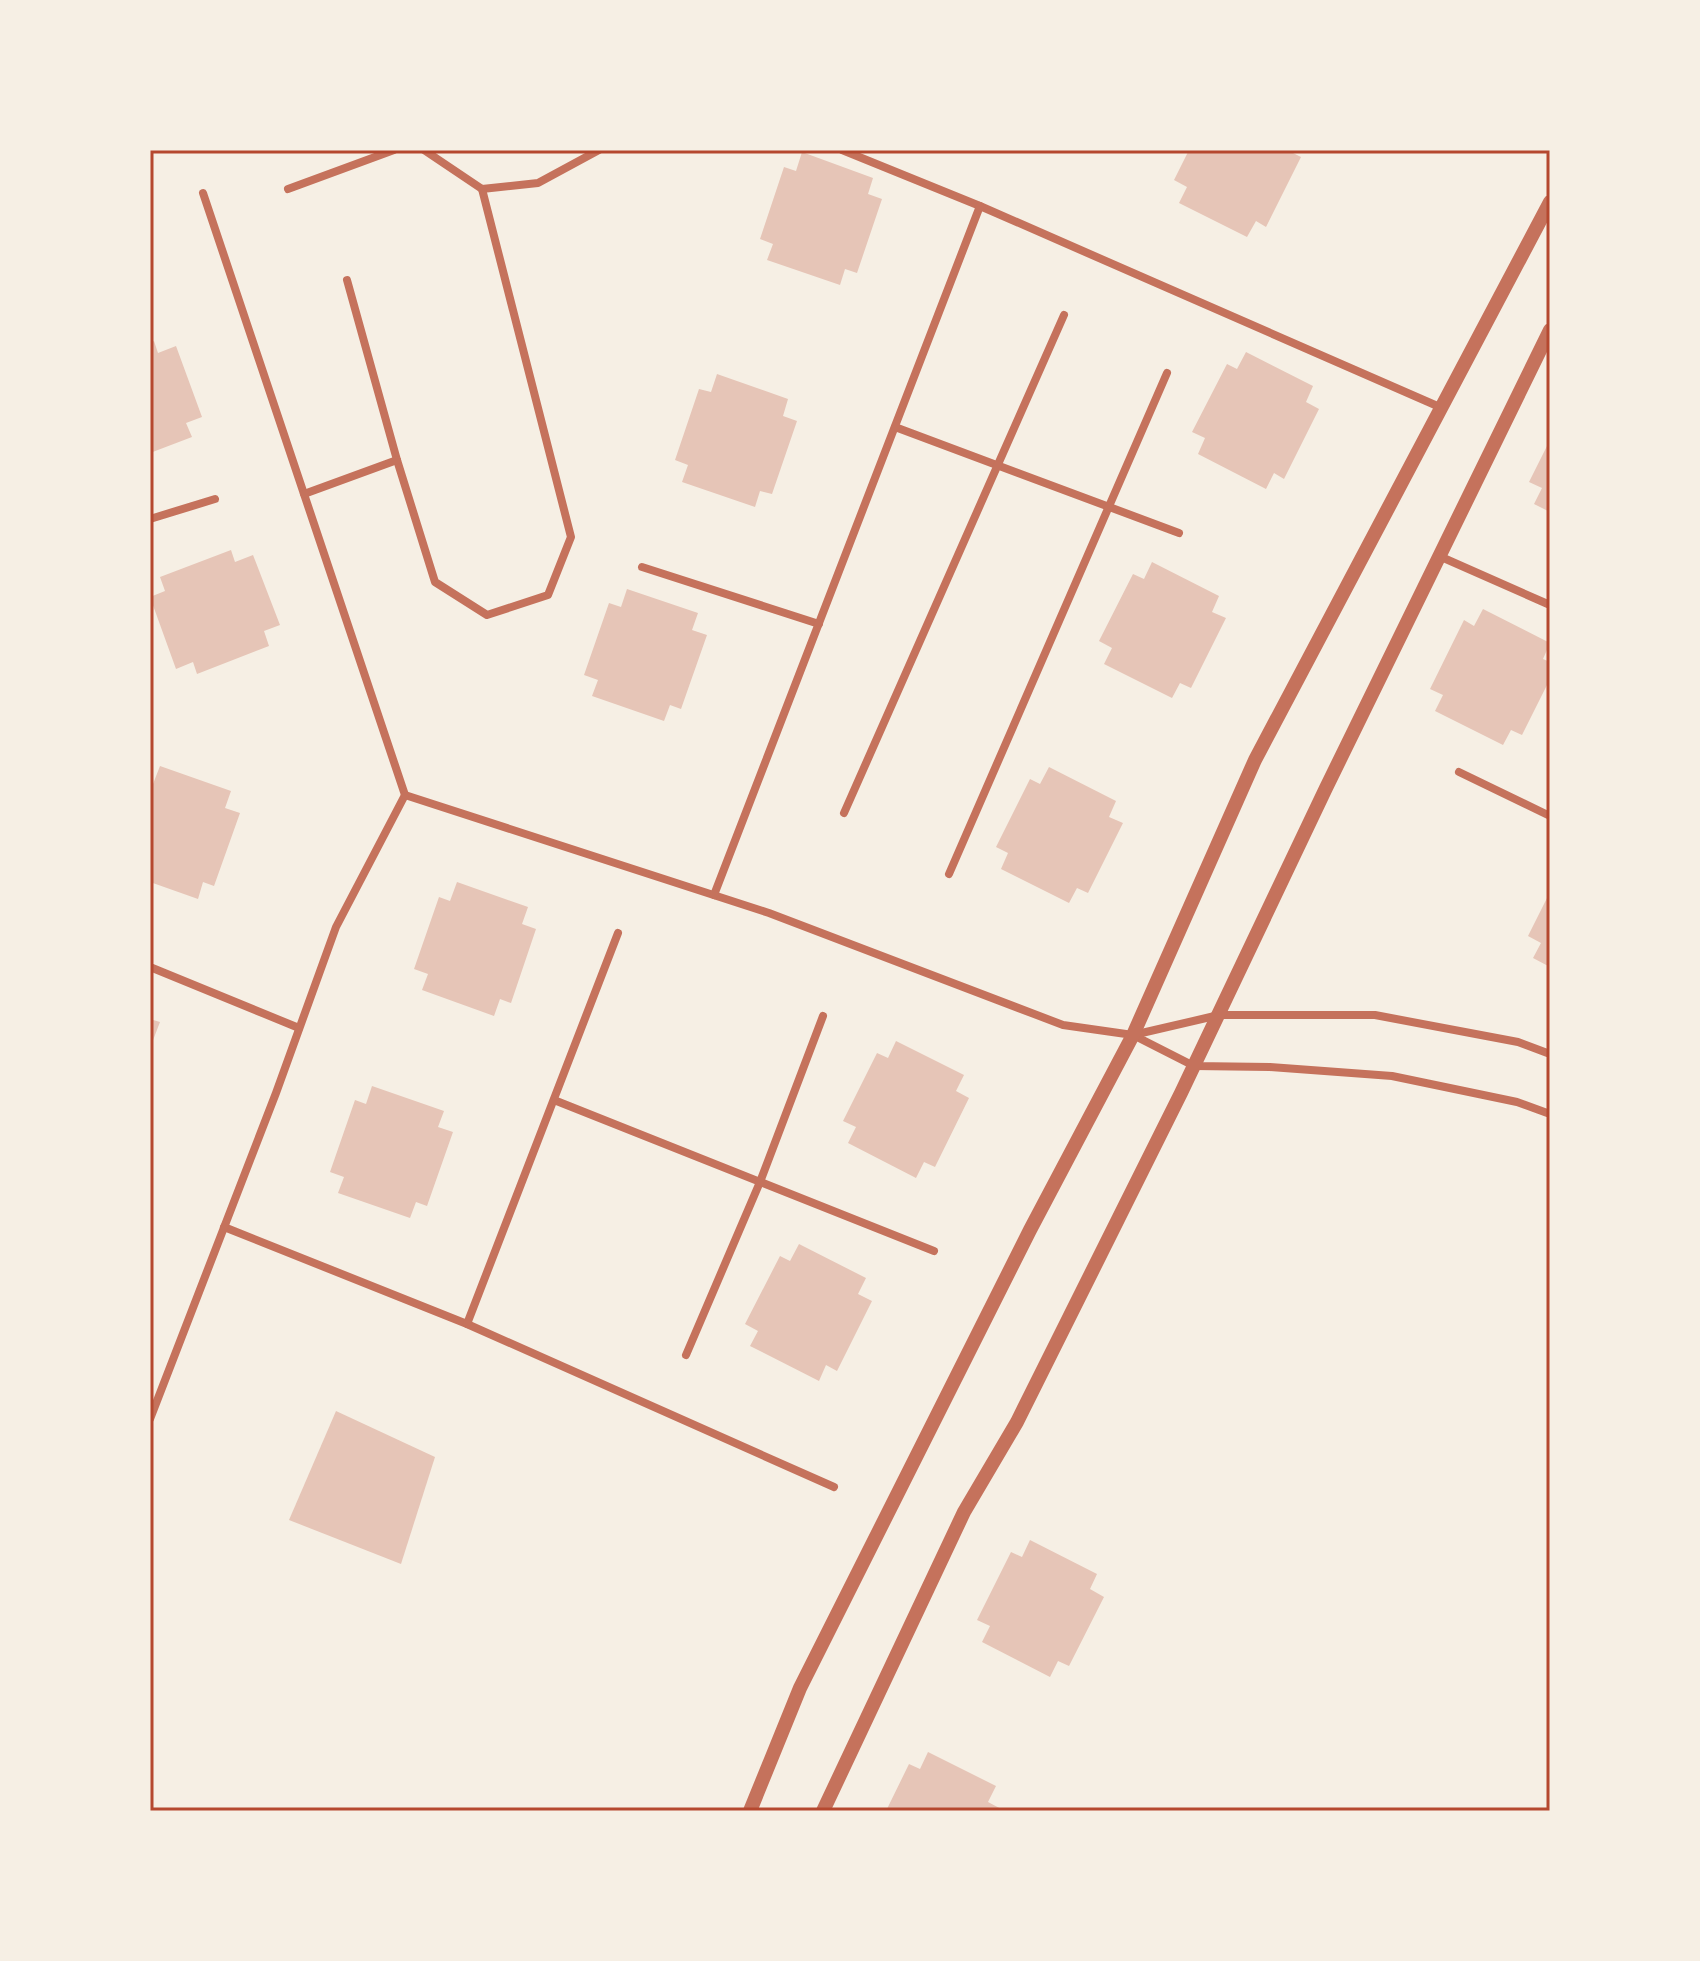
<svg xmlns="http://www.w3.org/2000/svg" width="1700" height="1961" viewBox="0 0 1700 1961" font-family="'IBM Plex Sans',sans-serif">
<rect width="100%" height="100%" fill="#f6efe4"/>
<g fill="#e6c5b7">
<polygon points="1189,150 1287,150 1301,157 1266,227 1256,221 1247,237 1179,203 1187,187 1174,180"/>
<polygon points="802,152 873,178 868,194 882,199 857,273 845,269 840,285 767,260 773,244 760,239 784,167 796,171"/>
<polygon points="154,341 158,353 176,346 202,417 186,423 192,437 150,453 150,343"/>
<polygon points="1246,352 1313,386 1306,402 1319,409 1284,479 1274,473 1266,489 1198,454 1205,438 1192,432 1227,364 1237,369"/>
<polygon points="717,374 788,399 783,416 797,421 772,494 760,491 755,507 682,482 688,465 675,460 699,389 711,392"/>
<polygon points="1550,440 1550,512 1534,504 1542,488 1529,482"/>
<polygon points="231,550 235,562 253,555 280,625 264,631 269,646 197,674 193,662 176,669 150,597 165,591 160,577"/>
<polygon points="1152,562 1219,596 1212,612 1226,618 1191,688 1180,683 1172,698 1104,664 1112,648 1099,641 1133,574 1144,579"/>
<polygon points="627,589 698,613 692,630 707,635 681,709 670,705 664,721 592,696 598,680 584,675 609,603 621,607"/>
<polygon points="1483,609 1550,643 1543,659 1550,662 1550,679 1522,735 1511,730 1503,745 1435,711 1443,695 1430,689 1464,620 1474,626"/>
<polygon points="160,766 231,791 225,808 240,813 214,886 203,882 198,899 150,882 150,783 153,784"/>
<polygon points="1049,767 1116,801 1109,817 1123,823 1088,893 1077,888 1069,903 1001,869 1008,853 996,847 1030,779 1040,784"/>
<polygon points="457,882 528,907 522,924 536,929 511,1003 500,999 494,1016 422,990 428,974 414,969 439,897 450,901"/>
<polygon points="1550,892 1550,967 1533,958 1541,943 1528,936"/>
<polygon points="150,1019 160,1022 150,1048"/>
<polygon points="896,1041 964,1075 956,1091 969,1098 935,1167 924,1162 916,1178 848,1143 856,1127 843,1121 877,1053 888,1058"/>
<polygon points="372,1086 444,1111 438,1127 453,1132 427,1206 416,1202 410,1218 338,1193 344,1177 330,1172 355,1100 366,1104"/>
<polygon points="799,1244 866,1278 858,1294 872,1301 837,1371 826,1365 819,1381 750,1346 758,1331 745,1324 780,1256 790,1261"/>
<polygon points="336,1411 435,1457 401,1564 289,1520"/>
<polygon points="1030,1540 1097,1574 1090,1589 1104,1597 1069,1666 1058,1661 1050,1677 982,1642 990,1626 977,1620 1011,1552 1022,1557"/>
<polygon points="928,1752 996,1786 988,1802 1005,1811 886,1811 909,1764 920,1769"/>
</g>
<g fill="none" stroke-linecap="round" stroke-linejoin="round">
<g stroke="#c5725c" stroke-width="8">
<polyline points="424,150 482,189 538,183 599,150"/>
<polyline points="842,150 980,206 1442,408"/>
<polyline points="288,189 394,150"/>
<polyline points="203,193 405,795"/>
<polyline points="347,280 397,460 435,582 487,615 548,595 571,537 482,189"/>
<polyline points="895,427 1179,533"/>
<polyline points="304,494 397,460"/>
<polyline points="150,519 215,499"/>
<polyline points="1439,556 1550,605"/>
<polyline points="642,567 819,624"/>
<polyline points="1459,772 1550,816"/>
<polyline points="405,795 769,913 1063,1025 1133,1035"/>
<polyline points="844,813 1064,315"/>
<polyline points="949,874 1167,373"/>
<polyline points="714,895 980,206"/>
<polyline points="150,967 299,1028"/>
<polyline points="1550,1054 1518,1042 1375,1015 1219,1015 1133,1035 1194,1066 1270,1067 1392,1076 1517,1102 1550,1114"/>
<polyline points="554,1100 934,1251"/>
<polyline points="224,1227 467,1324 834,1487"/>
<polyline points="467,1324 618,933"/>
<polyline points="686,1355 760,1182 823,1016"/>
<polyline points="150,1419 276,1093 336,927 405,795"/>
</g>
<g stroke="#c5725c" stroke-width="14">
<polyline points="750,1811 800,1688 1030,1230 1133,1035 1255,760 1550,202"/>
<polyline points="823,1811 964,1512 1017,1422 1181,1093 1326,788 1550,330"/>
</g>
</g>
<rect width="1700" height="1961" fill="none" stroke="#f6efe4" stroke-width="304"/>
<rect x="152" y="152" width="1396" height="1657" fill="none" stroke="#b5482f" stroke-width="3"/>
</svg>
